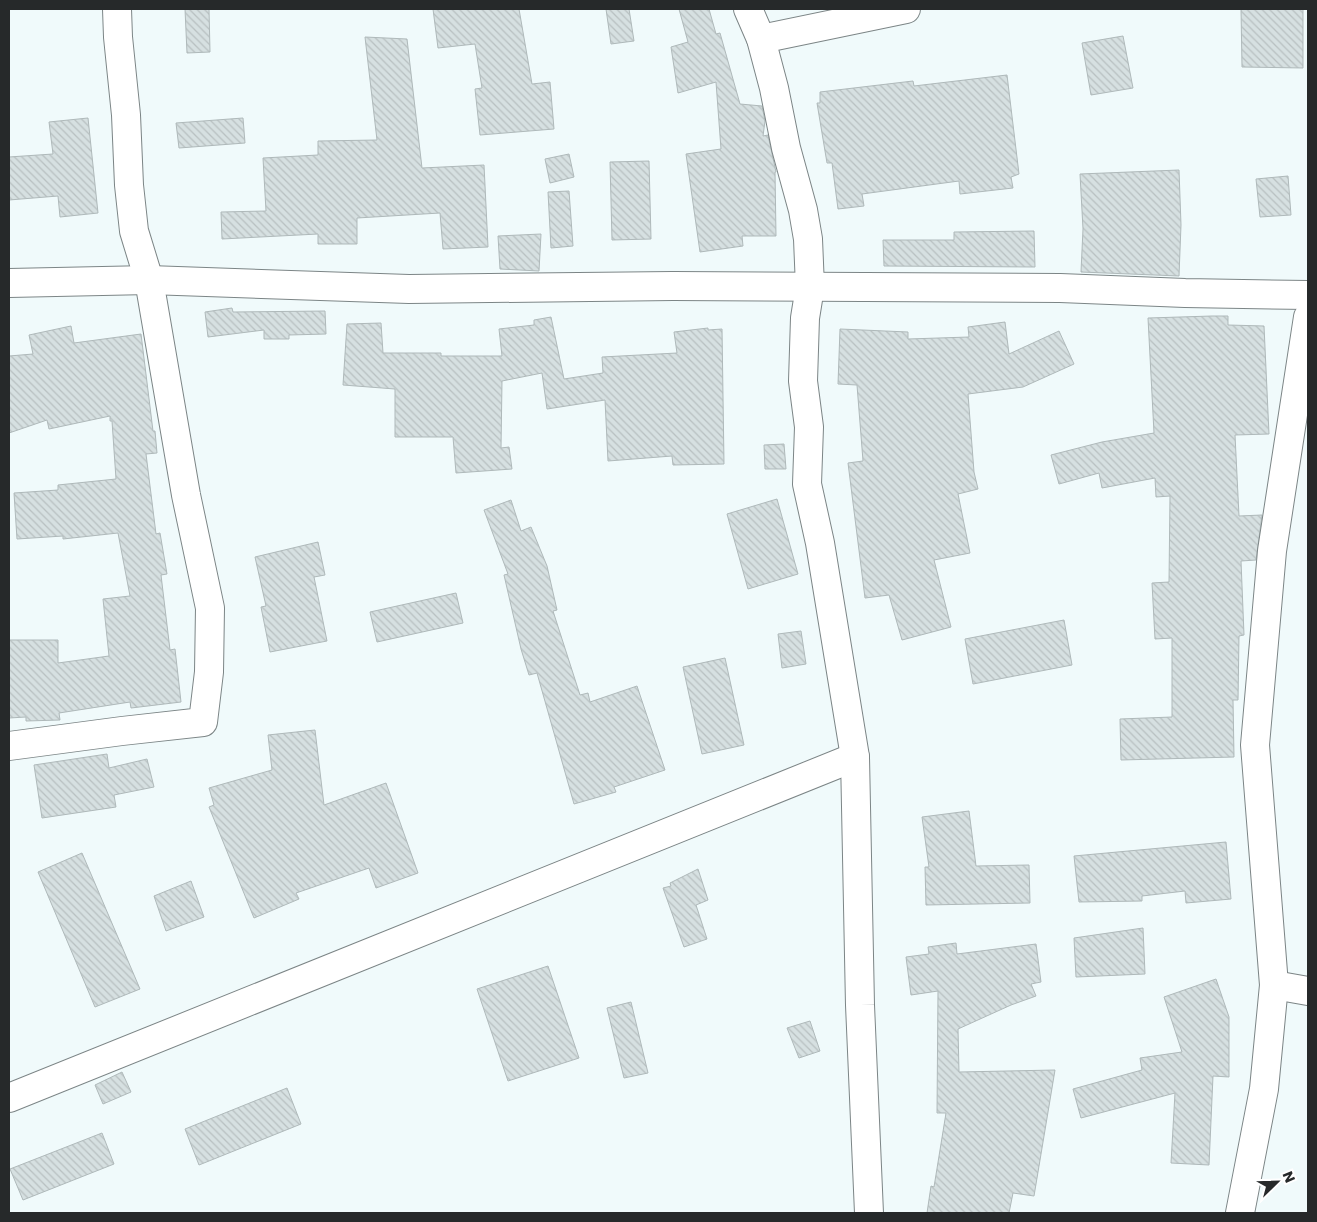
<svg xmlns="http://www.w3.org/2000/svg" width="1317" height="1222" viewBox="0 0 1317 1222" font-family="Poppins,sans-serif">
<defs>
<pattern id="building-back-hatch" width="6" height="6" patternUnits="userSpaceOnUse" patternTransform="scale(1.25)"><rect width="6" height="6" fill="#d6e0e1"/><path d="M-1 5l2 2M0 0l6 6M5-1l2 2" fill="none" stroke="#b8c0c1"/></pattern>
</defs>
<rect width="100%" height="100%" fill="#f0fafb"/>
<g fill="url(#building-back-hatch)" stroke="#afb9ba">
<polygon points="185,9 209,9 210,52 187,53"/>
<polygon points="433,9 519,9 532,84 550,82 554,129 480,135 475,89 482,88 475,44 438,48"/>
<polygon points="606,9 629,9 634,41 611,44"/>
<polygon points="679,9 709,9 716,34 720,33 740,104 762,106 765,121 763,136 768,135 776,172 775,172 776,236 742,236 743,246 700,252 686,154 721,149 716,82 678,93 671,47 688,42"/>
<polygon points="1241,9 1303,9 1303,68 1242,67"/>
<polygon points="1123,36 1133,88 1091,95 1082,43"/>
<polygon points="365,37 407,39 422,168 484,165 488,247 443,249 440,213 357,218 357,244 318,244 318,234 222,239 221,212 266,211 263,158 318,155 318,141 377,140"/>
<polygon points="1007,75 1019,174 1011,177 1013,188 960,194 959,181 862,194 864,206 838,209 832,163 827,163 817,103 820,103 820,92 913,81 914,86"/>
<polygon points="88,118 98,213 60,217 58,196 9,200 9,157 53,154 49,122"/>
<polygon points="243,118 245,143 179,148 176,123"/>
<polygon points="569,154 574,177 550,183 545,159"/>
<polygon points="649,161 651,239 612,240 610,162"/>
<polygon points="1179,170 1181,225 1179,276 1081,272 1083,229 1080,174"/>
<polygon points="1288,176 1291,215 1260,217 1256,179"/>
<polygon points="569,191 573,246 551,248 548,192"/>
<polygon points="1034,231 1035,267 884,266 883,240 954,240 954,232"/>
<polygon points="541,234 539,271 500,269 498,236"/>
<polygon points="232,308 233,312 325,311 326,334 289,335 289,339 264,339 264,330 208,337 205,312"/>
<polygon points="1212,316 1228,316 1228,325 1264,326 1269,434 1235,435 1239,516 1262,515 1256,560 1241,561 1244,635 1239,636 1238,700 1233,700 1234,757 1121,760 1120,719 1172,717 1172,638 1155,639 1152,583 1169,582 1170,496 1156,497 1155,478 1102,488 1099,473 1059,484 1051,455 1102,442 1154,433 1148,318"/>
<polygon points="551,317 564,379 603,373 602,357 677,353 674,332 708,328 708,330 722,329 724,464 673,465 672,456 608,461 605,400 547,409 542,373 502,381 501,448 509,447 512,469 456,473 453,437 395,437 395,389 343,385 347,324 381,323 383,353 441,353 441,356 502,356 499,329 534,325 534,320"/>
<polygon points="1005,322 1009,354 1059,331 1074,364 1023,387 968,394 974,472 978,489 958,494 970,553 934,560 951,627 902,640 889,595 865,598 848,463 863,461 857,385 838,384 840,329 908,332 908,339 969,337 968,327"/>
<polygon points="71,326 74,343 141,334 153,431 155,431 157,453 146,454 156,534 160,533 167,574 161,575 170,650 175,649 181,702 131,708 130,702 59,713 60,720 26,721 26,717 9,718 9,640 58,640 58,663 109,656 103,599 130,596 118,533 63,539 63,536 17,539 14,493 58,490 58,485 116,479 112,421 110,421 110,416 49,429 47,420 9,433 9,356 33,354 29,335"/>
<polygon points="784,444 786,469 765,469 764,445"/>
<polygon points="777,499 798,574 748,589 727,514"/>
<polygon points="511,500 521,531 531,527 547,566 557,610 553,611 580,695 588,693 590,702 637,686 665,770 614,787 616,792 574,804 537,673 529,675 521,649 504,575 508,574 484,510"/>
<polygon points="318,542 325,575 314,577 327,641 270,652 261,607 266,606 255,557"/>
<polygon points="456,593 463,623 377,642 370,612"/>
<polygon points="1064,620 1072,665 973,684 965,639"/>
<polygon points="801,631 806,664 782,668 778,634"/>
<polygon points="725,658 744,745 702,754 683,667"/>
<polygon points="315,730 324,805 386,783 418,873 376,888 369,868 296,893 299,899 254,918 209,807 214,805 209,788 272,770 268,735"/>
<polygon points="107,754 109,768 147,759 154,787 114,795 116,807 42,818 34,765"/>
<polygon points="969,811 976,866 1029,865 1030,903 926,905 925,867 929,867 922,817"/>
<polygon points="1226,842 1231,899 1186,903 1185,891 1142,896 1142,901 1079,902 1074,856"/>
<polygon points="82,853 140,989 95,1007 38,872"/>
<polygon points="698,869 708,900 696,905 707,939 684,947 663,888 671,886 670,883"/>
<polygon points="191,881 204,917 166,931 154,896"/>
<polygon points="1143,928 1145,974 1076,977 1074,938"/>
<polygon points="956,943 957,954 1036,944 1041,982 1031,984 1036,996 1011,1005 958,1029 959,1072 1055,1070 1034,1196 1013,1193 1009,1213 927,1213 931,1186 934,1187 946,1113 937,1113 938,991 911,995 906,957 929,954 928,947"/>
<polygon points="548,966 579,1058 508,1081 477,989"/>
<polygon points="1216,979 1229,1017 1229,1077 1213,1076 1209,1165 1171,1163 1175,1093 1081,1118 1073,1089 1142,1070 1140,1058 1182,1052 1164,997"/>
<polygon points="631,1002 648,1073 624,1078 607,1008"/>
<polygon points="810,1021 820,1051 799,1058 787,1028"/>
<polygon points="122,1072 131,1092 103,1104 95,1085"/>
<polygon points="287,1088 301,1124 199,1165 185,1129"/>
<polygon points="102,1133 114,1164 23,1200 10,1169"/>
</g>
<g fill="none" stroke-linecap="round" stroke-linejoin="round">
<g stroke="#7c8586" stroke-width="30">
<g id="minor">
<polyline points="748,9 761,39 774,88 786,148 803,210 808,239 810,287 805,318 803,381 809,427 807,484 820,543 855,757 860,1005 869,1213"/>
<polyline points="761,39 906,9"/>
<polyline points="9,283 149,280 409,289 673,286 1060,288 1185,293 1308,295"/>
<polyline points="9,746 122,731 203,722 209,672 210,608 186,495 149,280 134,231 129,185 126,115 118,37 117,9"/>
<polyline points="1274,985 1308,991"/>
<polyline points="9,1098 855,757"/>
<polyline points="1240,1213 1264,1089 1274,985 1255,745 1272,551 1308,317"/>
</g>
</g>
<use href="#minor" stroke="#fff" stroke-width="28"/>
</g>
<rect width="1317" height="1222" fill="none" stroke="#26292a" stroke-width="20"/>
<g transform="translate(1277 1182) rotate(67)" stroke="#ffffff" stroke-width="4" paint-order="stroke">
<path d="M0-4L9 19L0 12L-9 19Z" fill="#26292a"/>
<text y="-8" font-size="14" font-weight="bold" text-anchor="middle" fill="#26292a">N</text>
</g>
</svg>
